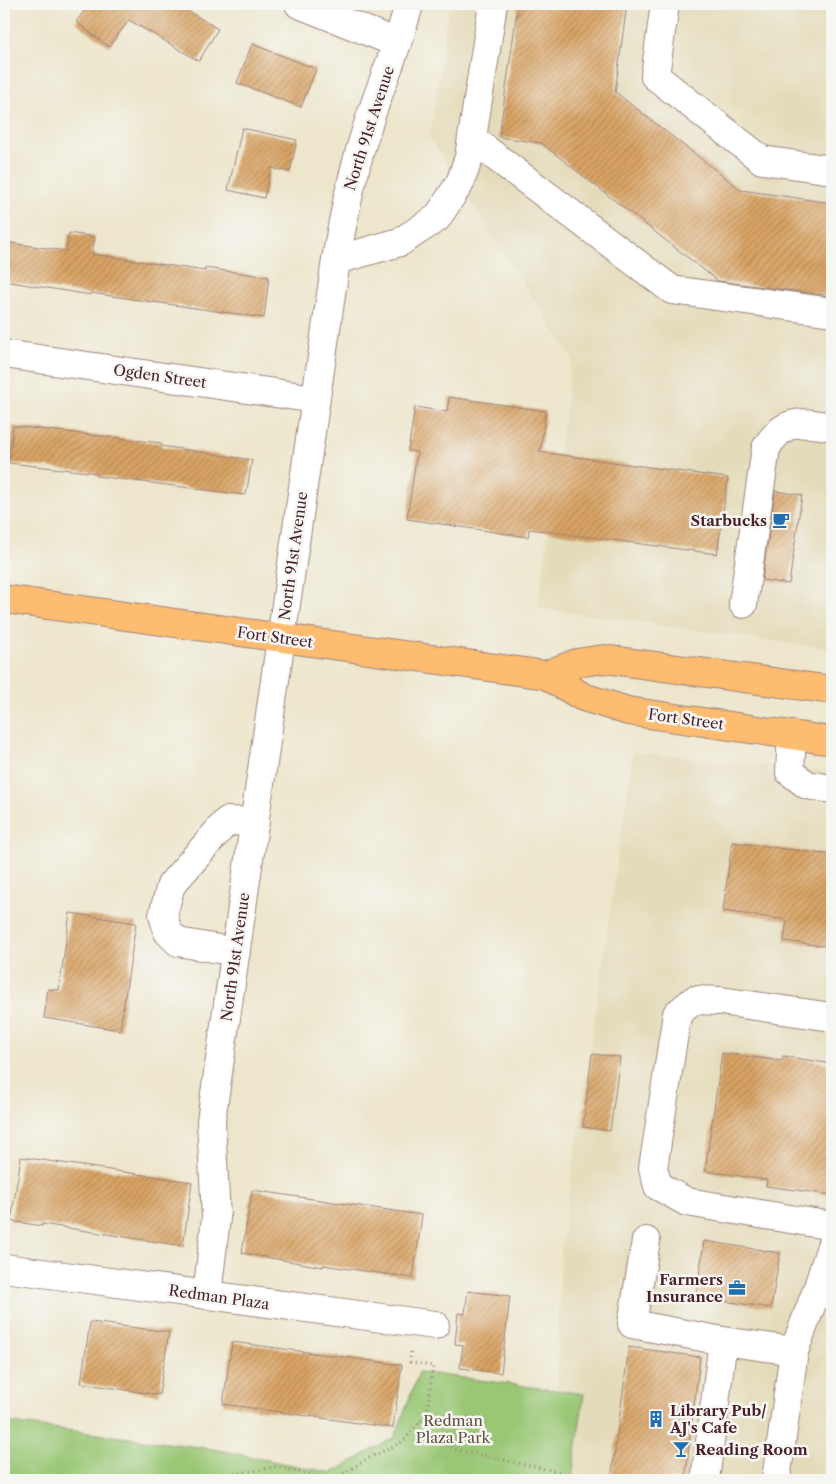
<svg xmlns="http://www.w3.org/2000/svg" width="836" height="1484" viewBox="0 0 836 1484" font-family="'Libre Caslon Text',serif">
<defs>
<pattern id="building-hatch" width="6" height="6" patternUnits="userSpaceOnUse" patternTransform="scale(1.25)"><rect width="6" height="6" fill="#d9a465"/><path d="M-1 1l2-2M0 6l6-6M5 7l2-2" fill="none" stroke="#b28553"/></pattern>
</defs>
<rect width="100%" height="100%" fill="#f6f6f2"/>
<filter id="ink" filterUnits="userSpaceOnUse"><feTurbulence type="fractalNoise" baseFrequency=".02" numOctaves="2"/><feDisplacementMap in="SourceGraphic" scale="10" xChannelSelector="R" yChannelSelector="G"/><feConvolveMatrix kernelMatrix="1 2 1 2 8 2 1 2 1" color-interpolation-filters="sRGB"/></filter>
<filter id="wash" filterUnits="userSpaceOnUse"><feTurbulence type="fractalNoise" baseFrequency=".0096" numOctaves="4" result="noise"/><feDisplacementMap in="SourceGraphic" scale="20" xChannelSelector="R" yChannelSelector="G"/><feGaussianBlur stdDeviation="1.12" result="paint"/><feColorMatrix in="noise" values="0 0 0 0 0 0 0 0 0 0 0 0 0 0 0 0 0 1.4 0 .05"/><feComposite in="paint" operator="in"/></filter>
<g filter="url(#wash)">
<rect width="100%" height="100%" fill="#ede6cc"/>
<g fill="#e4dbba">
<polygon points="449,4 832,4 832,649 538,608 572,359 430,138"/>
<polygon points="633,752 832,772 832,1480 554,1480 561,1251"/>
</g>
<polygon fill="#99c775" stroke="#727350" points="419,1372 584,1394 572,1478 570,1480 4,1480 4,1422 213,1449 332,1473 395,1437"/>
<g id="blocks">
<g fill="url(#building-hatch)">
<polygon points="89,4 176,4 218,29 199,61 129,20 109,47 76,22"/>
<polygon points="518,4 627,4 615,92 741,190 832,203 832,296 718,281 541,143 499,137"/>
<polygon points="252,44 316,69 301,107 237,83"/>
<polygon points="242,128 297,140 290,172 271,168 264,198 228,190"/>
<polygon points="69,233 95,237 92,254 205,271 205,268 269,277 264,318 91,293 91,295 4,281 4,242 66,251"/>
<polygon points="449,397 546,411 540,452 728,478 717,554 529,529 528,537 407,519 417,452 408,451 415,407 447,412"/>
<polygon points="13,426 161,443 161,446 252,460 246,495 96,476 97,473 9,463"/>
<polygon points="775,491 802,495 789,584 762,580"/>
<polygon points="732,842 832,855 832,947 784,941 787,920 723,911"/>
<polygon points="70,913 136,923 120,1030 44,1018 48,989 59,990"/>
<polygon points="722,1053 782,1061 783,1056 832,1064 832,1195 766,1186 767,1180 705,1171"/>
<polygon points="592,1054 620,1057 610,1131 583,1127"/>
<polygon points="21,1157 192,1182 183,1246 42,1224 42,1226 11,1221"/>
<polygon points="252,1190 422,1215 413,1278 323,1265 323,1267 242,1253"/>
<polygon points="704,1241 780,1253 771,1308 696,1297"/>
<polygon points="468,1291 510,1296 501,1373 460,1368 463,1345 455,1344 458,1313 465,1314"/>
<polygon points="90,1322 169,1332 159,1395 81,1383"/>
<polygon points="232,1342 402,1365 393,1428 223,1404"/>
<polygon points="629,1347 700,1357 685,1480 611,1480"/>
</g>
</g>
</g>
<g filter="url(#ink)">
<use href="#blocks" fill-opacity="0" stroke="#9c827c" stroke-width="1"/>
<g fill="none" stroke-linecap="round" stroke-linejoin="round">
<g stroke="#9c827c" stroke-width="30">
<g id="minor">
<polyline points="299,4 397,43"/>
<polyline points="665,4 655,76 762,160 832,170"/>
<polyline points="472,139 672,290 832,312"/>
<polyline points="336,260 400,242 437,218 460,183 469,157 493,4"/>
<polyline points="4,354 316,399"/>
<path d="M743,604L766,448C785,417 801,422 832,427"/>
<polyline points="792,735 790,772 807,785 832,789"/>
<polyline points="236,952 178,942 168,932 163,915 171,885 227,821 255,822"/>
<polyline points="832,1017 721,1001 694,1000 677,1014 653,1168 658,1186 687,1202 832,1226"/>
<polyline points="646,1241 632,1324 723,1341"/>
<polyline points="4,1268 435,1325"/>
<path d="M207,1295L216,1218L211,1121L336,260C343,218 352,175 365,134C378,90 398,48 409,4"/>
<polyline points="794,1351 817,1290 832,1243"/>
<polyline points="705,1480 723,1341 794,1351 776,1480"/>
</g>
</g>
<g stroke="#9c827c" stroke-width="30">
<g id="major">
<polyline points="4,599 546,675 583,697 628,711 832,741"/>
<polyline points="546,675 577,663 604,659 832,690"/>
</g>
</g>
<g stroke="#9c827c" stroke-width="3" stroke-dasharray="1 4" stroke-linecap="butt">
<polyline points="419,1423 453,1449 583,1477"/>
<polyline points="335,1479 365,1460 402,1442 427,1414 433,1366 410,1362 411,1349"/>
<polyline points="211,1480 223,1476 275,1467 335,1480"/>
</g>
<use href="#minor" stroke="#fff" stroke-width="28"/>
<use href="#major" stroke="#fdbc6f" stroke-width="28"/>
</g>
</g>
<defs>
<g id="cafe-bare" transform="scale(1.35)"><path d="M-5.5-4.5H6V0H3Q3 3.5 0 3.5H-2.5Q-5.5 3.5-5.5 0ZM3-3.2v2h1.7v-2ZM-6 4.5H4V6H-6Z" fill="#1f6fb2" stroke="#f6f6f2" stroke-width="2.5" paint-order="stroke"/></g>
<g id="office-bare" transform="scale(1.35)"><path d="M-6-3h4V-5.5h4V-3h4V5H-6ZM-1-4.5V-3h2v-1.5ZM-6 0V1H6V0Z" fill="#1f6fb2" stroke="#f6f6f2" stroke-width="2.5" paint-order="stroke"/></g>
<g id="building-bare" transform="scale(1.35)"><path d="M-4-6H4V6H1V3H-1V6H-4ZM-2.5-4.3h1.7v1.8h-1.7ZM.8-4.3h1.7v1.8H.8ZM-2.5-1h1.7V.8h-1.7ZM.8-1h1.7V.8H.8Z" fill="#1f6fb2" stroke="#f6f6f2" stroke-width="2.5" paint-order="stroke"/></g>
<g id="bar-bare" transform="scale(1.35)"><path d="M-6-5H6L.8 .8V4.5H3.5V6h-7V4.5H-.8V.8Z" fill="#1f6fb2" stroke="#f6f6f2" stroke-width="2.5" paint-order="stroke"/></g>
</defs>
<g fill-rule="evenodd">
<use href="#cafe-bare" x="781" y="520"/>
<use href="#office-bare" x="737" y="1288"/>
<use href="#building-bare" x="656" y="1419"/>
<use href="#bar-bare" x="681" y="1449"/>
</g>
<g text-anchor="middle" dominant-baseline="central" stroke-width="5" stroke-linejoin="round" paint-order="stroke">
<g font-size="15" fill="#4a1f2b" stroke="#f6f6f2">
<text transform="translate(369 128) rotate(-72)">North 91st Avenue</text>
<text transform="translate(160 376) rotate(8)">Ogden Street</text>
<text transform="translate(293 556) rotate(-82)">North 91st Avenue</text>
<text transform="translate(275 637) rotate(8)">Fort Street</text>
<text transform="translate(686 719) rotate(8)">Fort Street</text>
<text transform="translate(235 957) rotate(-82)">North 91st Avenue</text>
<text transform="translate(219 1297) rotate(8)">Redman Plaza</text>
</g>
<g font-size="15" font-weight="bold" fill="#4a1f2b" stroke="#f6f6f2" text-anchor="end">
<text x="767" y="520">Starbucks</text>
<text x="723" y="1279">Farmers<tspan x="723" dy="17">Insurance</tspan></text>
<text x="670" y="1410" text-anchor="start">Library Pub/<tspan x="670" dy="17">AJ's Cafe</tspan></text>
<text x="695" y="1449" text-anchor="start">Reading Room</text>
</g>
<g font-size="15" fill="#625141" stroke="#f6f6f2">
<text x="453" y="1420">Redman<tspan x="453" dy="17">Plaza Park</tspan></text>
</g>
</g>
<rect width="836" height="1484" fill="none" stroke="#f6f6f2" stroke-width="20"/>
</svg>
